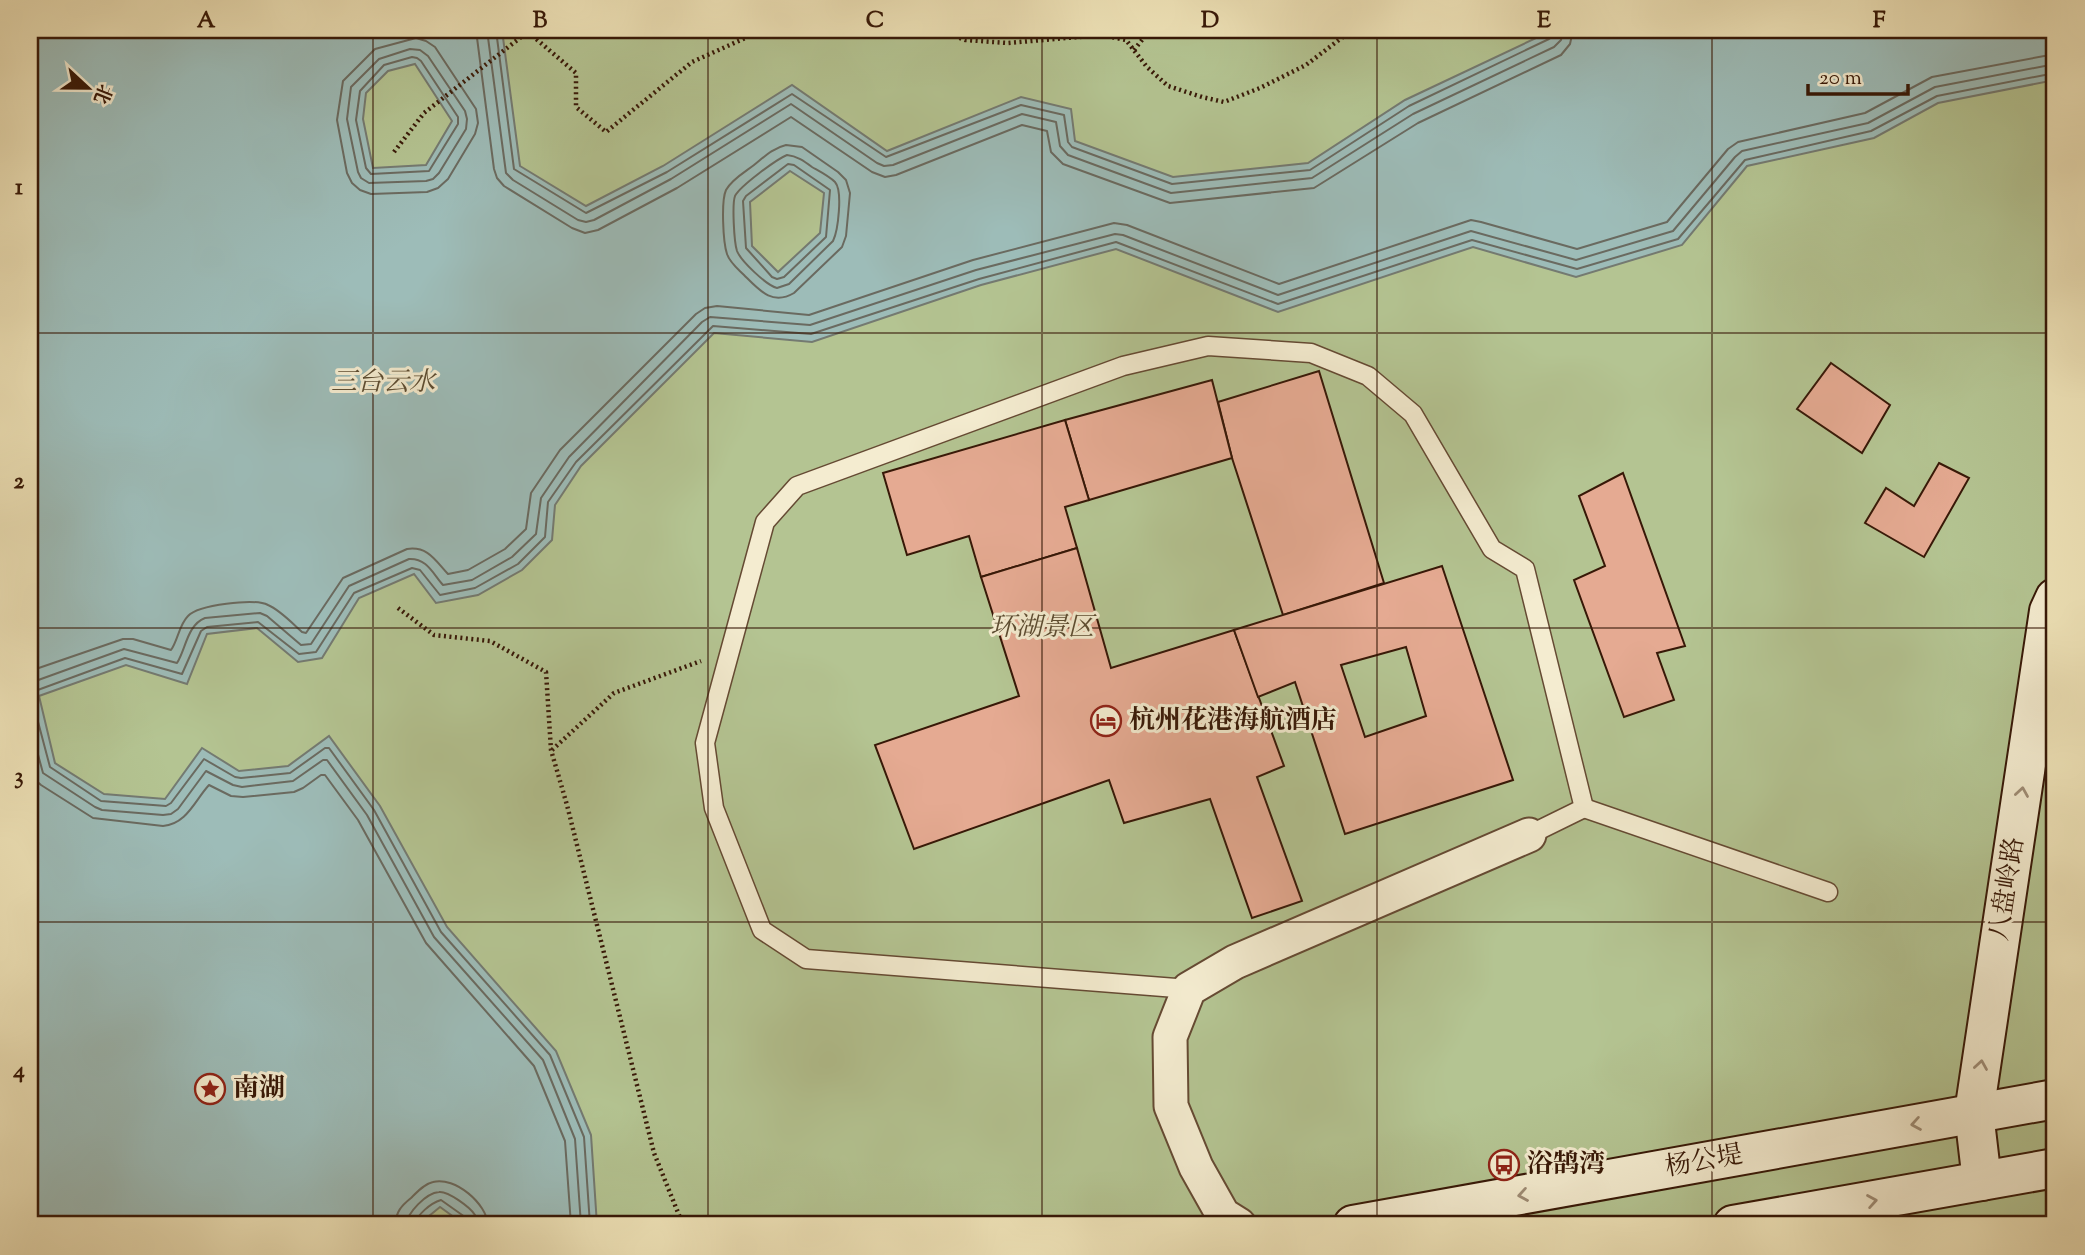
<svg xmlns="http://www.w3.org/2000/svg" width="2085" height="1255" viewBox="0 0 2085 1255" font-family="'Sorts Mill Goudy','Noto Serif SC',serif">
<rect width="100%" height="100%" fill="#eee2b7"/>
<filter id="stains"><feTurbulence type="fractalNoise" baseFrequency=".00286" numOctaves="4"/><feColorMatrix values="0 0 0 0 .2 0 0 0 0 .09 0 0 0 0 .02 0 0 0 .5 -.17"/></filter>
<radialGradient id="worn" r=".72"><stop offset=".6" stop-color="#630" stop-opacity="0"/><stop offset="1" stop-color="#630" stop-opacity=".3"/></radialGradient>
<rect fill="#b4c492" stroke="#766e4c" stroke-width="2" x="30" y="30" width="2025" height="1195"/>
<path fill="#9dbcb8" stroke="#747a71" stroke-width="2" fill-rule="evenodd" d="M30,30H502L520,166L586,206L663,166L792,85L887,151L1021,97L1071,109L1075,141L1173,177L1308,163L1405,100L1553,30H2055V80L1938,103L1874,138L1747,166L1682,245L1576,277L1473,247L1278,312L1116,249L981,285L812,342L714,333L581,466L555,505L552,540L522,570L478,595L436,603L414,574L359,598L322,658L298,662L257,628L207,634L187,684L126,665L39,696L55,763L104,794L165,799L202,748L239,771L288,766L329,736L380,806L447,927L556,1051L591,1135L597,1225H465L440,1207L418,1225H30ZM415,64L452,121L426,165L373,168L363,119L366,93L388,71ZM790,171L824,193L820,233L778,272L752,246L750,202Z"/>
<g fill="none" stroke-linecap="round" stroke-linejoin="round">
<g stroke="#6a6a60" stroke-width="2">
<polyline points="476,30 494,169 497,178 504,186 572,228 585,233 598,230 677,188 791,117 872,172 885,177 896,175 1022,125 1047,131 1051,152 1063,164 1170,203 1314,188 1418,123 1561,55 1570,44 1573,30"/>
<polyline points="487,30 506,173 513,180 578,220 586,222 594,220 671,179 791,104 877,163 884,166 893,165 1022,114 1056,122 1060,146 1068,155 1171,193 1312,178 1413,114 1554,47 1561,40 1563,30"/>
<polyline points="496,30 514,169 586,213 667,172 792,94 886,157 1021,105 1064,115 1068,142 1072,147 1172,184 1310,170 1409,106 1549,39 1553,36 1554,30"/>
<polygon points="416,38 426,41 435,47 476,109 478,123 475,134 448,179 438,188 427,192 371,194 360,190 352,183 347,173 337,120 343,81 375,49"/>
<polygon points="410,49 420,50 428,56 465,111 467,119 466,129 439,173 433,179 426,181 369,183 361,178 358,172 347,119 351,87 379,59"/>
<polygon points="412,57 417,58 421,61 458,117 458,124 429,171 371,174 366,168 356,120 360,91 384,65"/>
<path d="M786,145L802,147L838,172L846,180L850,193L846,236L842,247L794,293C772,306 759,290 744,275C738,269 730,263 727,254C723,242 721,201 726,190C732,179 745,172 754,165C764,157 773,148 786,145Z"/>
<path d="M787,155C797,156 804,161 812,167C819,171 829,176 835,182C843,191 838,231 833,241L789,284L777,288C766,285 741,261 737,251C734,242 732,204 735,196C740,186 777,159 787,155Z"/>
<polygon points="788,164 794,165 830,190 826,237 784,277 777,279 772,277 746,248 743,201 746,196"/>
<path d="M30,671L123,639H133L171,650C178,640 179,625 188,616C198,605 254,598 268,605C280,610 292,623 302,632L306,633L343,578L407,549C428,546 435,560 448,574L468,570L505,549L526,529L531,493L560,450L696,314L705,308L717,306L809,315L973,260L1114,223L1127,225L1279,284L1471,220L1481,222L1577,249L1667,222L1728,149L1738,142L1865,113L1932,77L2055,54"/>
<path d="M30,683L124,649L177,663C186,649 187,625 205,618L260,613L267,616L301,645L311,644L349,586L409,559C427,558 433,574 443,585L472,580L512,557L536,534L541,498L569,457L702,322L710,317L810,325L976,270L1115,234L1123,235L1278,295L1471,231L1576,260L1673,231L1735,157L1742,151L1868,123L1935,87L2055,64"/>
<polyline points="30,725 43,773 95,807 102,810 163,815 171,814 178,809 206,771 233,785 242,787 293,781 323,760 327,760 367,815 434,937 543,1060 575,1139 581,1225"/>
<path d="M30,769L33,778L41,785L93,818L163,826C187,824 195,800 209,785L231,796L243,797L294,792L303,788L321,775H325L358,820L426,943L534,1066L565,1141L571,1225"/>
<path d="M395,1225C396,1212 401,1206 411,1198C417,1192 424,1184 433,1182C455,1176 487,1204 488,1225"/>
<path d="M406,1225C407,1213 426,1193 439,1192C448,1191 470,1207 475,1215C477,1219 477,1220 477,1225"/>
<path d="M415,1225C416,1215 431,1203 441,1200L465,1217L468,1225"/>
<polyline points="590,1225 584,1137 550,1055 441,932 374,810 329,748 325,748 290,773 241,778 235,777 204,759 171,803 166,806 101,801 50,767 32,699 35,691 125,658 182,674 201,631 207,627 258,622 299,654 316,652 354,593 412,568 420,570 440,595 475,588 518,564 545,537 548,502 576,462 713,326 811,334 979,279 1116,242 1278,304 1472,240 1577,269 1678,239 1745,160 1871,131 1937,96 2055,73"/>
</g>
</g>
<g fill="#e5aa92" stroke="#371807" stroke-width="2" fill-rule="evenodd">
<polygon points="1831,363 1890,405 1862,453 1797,409"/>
<polygon points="1319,371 1384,583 1283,615 1232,458 1218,402"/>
<polygon points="1212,380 1232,458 1089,500 1065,420"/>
<polygon points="1065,420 1089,500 1065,507 1077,548 981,577 969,536 907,555 883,473"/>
<polygon points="1939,463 1969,478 1924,557 1865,523 1886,488 1914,506"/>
<polygon points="1623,473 1685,646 1657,653 1674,700 1624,717 1574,580 1605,566 1579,496"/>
<polygon points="1077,548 1111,668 1234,630 1284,766 1257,777 1302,901 1252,918 1210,799 1124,823 1109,780 914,849 875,745 1019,696 981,577"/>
<path d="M1442,566L1513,780L1345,834L1295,682L1258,697L1234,630ZM1406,647L1426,716L1365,737L1341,665Z"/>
</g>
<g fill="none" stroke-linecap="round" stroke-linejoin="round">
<g stroke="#654a33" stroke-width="21">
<g id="lane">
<polyline points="1584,808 1828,892"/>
<polyline points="1189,989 806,959 762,930 714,808 705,743 765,522 797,486 1123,366 1208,346 1311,353 1368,376 1413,414 1492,549 1525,569 1584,808 1529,835"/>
</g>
</g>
<g stroke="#654a33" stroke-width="37">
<polyline id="street" points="1239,1225 1223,1215 1196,1167 1171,1106 1170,1037 1189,989 1235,962 1529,835"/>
</g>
<g stroke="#371807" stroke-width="42">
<g id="secondary">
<polyline points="1982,1181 1974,1113 2049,611 2055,598"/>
<polyline points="1353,1225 2055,1099"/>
<polyline points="1733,1225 2055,1168"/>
</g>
</g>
<g stroke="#371807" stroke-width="4.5" stroke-dasharray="2 3.5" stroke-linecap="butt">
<polyline points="939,30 965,40 1008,43 1102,35 1126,40 1147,67 1168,86 1202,97 1224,102 1260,88 1306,65 1352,30"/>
<polyline points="528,32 576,73 576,107 606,132 692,62 763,30"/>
<polyline points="1134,50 1150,30"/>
<polyline points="394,152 424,113 530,30"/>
<polyline points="398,608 434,635 490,641 546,672 551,750 567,805 654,1153 683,1225"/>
<polyline points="552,750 614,693 701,661"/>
</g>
<use href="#lane" stroke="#f4ecd0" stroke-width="18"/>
<use href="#street" stroke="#f4ecd0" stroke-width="33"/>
<use href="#secondary" stroke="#f4ecd0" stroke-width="38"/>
</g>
<defs><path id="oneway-chevron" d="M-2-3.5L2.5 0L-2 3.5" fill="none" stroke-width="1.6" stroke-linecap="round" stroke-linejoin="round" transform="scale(1.75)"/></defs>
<g stroke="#9f8d76">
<use href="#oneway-chevron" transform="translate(2022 792) rotate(-81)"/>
<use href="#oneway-chevron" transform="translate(1981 1065) rotate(-81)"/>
<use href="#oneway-chevron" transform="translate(1916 1124) rotate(170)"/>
<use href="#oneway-chevron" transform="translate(1523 1195) rotate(170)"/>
<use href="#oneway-chevron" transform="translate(1872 1201) rotate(-10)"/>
</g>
<path fill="none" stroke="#371807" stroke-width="2" stroke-opacity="0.55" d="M373,30V1225M708,30V1225M1042,30V1225M1377,30V1225M1712,30V1225M30,333H2055M30,628H2055M30,922H2055"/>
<defs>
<g id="hotel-ring" transform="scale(1.575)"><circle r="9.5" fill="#f4ecd0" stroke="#8f2418" stroke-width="1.5"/><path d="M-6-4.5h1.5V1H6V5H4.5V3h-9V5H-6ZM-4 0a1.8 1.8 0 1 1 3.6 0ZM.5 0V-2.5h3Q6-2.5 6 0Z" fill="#8f2418"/></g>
<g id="sight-ring" transform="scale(1.575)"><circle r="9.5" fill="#f4ecd0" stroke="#8f2418" stroke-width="1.5"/><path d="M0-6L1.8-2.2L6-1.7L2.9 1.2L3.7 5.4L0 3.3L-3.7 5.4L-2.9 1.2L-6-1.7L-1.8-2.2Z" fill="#8f2418"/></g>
<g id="bus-ring" transform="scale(1.575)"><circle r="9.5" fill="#f4ecd0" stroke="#8f2418" stroke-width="1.5"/><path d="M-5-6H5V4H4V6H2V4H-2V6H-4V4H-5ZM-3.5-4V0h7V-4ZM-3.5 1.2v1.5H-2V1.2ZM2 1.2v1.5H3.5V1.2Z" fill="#8f2418"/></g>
</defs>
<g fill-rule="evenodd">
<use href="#hotel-ring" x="1106" y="721"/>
<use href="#sight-ring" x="210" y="1089"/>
<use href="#bus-ring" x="1504" y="1165"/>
</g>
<g text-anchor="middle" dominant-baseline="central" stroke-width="6" stroke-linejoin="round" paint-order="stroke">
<g font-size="26" font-style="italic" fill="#5c4c31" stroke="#f4ecd0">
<text x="383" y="383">三台云水</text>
<text x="1042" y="628">环湖景区</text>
</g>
<g font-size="26" font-weight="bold" fill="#371807" stroke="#f4ecd0" text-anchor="start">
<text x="1129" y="721">杭州花港海航酒店</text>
<text x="233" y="1089">南湖</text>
<text x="1527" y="1165">浴鹄湾</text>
</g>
<g font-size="26" fill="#371807" stroke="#f4ecd0">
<text transform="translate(2008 889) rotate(-81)">八盘岭路</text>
<text transform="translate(1704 1162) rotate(-10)">杨公堤</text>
</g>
</g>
<rect width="2085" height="1255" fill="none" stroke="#eee2b7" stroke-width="77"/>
<g transform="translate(88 88) rotate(112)" stroke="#f4ecd0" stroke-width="5" paint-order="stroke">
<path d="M0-5L12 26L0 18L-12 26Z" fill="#371807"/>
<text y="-10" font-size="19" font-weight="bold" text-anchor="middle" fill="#371807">北</text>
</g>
<path d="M1808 84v10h100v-10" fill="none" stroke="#371807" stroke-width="3.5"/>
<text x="1819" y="84" font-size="21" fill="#371807" stroke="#f4ecd0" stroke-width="5" paint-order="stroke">20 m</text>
<rect x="38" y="38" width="2008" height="1178" fill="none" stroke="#371807" stroke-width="2.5"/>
<g font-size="23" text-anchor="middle" font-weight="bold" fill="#371807">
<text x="206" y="27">A</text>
<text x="540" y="27">B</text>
<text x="875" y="27">C</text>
<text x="1210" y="27">D</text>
<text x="1544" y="27">E</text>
<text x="1879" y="27">F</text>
<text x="19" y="194">1</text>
<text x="19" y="488">2</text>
<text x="19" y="783">3</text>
<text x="19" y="1077">4</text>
</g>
<rect width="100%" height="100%" filter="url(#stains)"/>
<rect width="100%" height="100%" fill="url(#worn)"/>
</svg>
